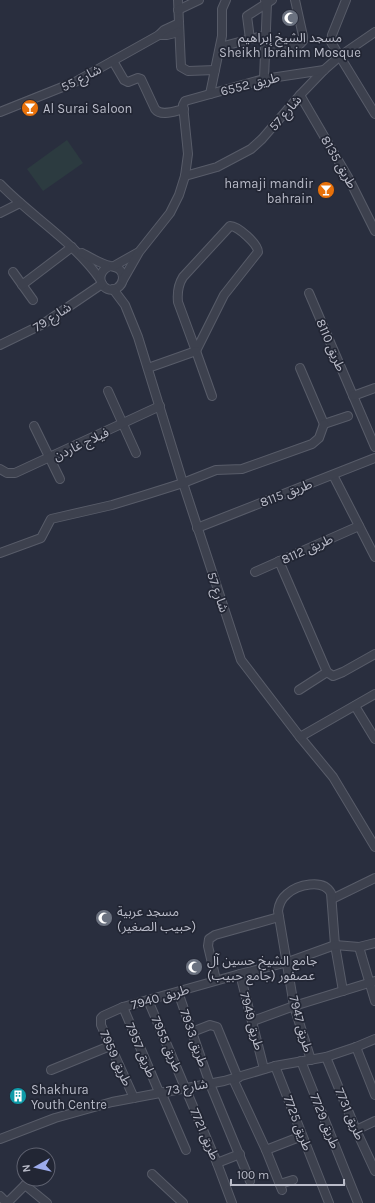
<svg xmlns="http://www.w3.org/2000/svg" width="375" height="1203" viewBox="0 0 375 1203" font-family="Karla,'Noto Sans Arabic',sans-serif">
<rect width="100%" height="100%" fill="#292e3e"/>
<polygon fill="#2c3b40" points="67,140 83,163 43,191 27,169"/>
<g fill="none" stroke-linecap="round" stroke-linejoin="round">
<g stroke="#585c69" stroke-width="10">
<g id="street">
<polyline points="178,0 181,67 188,71 215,70"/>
<polyline points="346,0 332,35 331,42 375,114"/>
<polyline points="178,10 199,0"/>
<polyline points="159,35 167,35 179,32"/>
<polyline points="250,39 247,16 272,0"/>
<polyline points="220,47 266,35"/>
<polyline points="265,50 299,45 303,41 303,36 295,0"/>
<path d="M113,61L124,80L128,82L138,78L141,79L155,109C161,117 175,111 184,109"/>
<polyline points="264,79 267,3 265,0"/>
<polyline points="210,94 222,36 222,9 226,0"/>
<polyline points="300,95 349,179 375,231"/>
<polyline points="0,112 75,82 159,35 164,30 179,23"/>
<polyline points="185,176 217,167 251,149 262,139 300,95 324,70 340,56 375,32"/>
<path d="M0,184C32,217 73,241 100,279"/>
<polyline points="0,213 20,203"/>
<path d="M230,226C238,226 258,244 258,252L224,295L196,351L178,302C177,292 178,285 183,277Z"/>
<path d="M82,253C91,258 101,264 110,266C114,267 116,267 119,269C125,274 124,284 117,288C104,296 91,274 110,266"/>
<polyline points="114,266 137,253"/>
<polyline points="13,272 33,300"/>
<polyline points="123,280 139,252 170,213 179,195 185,176 188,154 183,105 185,101 264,79 324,70"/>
<polyline points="22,285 72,247"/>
<polyline points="113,289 125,305 138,337 183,483 241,660 300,737 333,777 375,847"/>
<polyline points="309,293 375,447"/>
<polyline points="0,345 43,324 102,284"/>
<polyline points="148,368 196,351 212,396"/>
<polyline points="300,368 324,424"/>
<polyline points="108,391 136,453"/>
<polyline points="353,396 375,388"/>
<polyline points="324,424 348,416"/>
<polyline points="34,426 60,479"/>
<polyline points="0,469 7,473 15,473 160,406"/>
<polyline points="333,475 375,557"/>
<polyline points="197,528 375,458"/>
<polyline points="0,553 41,538 51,519 112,505 145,495 183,483 216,470 242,469 312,444 319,438 324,424"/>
<polyline points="279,561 327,672 333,676 343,672 375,654"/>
<polyline points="255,572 359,526"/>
<polyline points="299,690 327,672"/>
<polyline points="355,706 375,739"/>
<polyline points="300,737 375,694"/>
<polyline points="332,899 375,878"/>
<polyline points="359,947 375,1001"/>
<polyline points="240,974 264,1069"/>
<polyline points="216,980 208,946 209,939 215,935 279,917"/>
<polyline points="178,992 210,1084 250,1181"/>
<polyline points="148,1000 217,1163 232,1203"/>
<polyline points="123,1007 159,1092"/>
<polyline points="253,1021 294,1006 375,981"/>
<polyline points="192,1032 210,1025 217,1027 238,1078"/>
<polyline points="356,1047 375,1095"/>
<polyline points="326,1057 356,1130 375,1171"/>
<path d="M311,1060L294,1006L278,911C279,904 282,898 287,894C297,885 323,878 331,893L335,945L343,991"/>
<polyline points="301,1061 358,1203"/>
<polyline points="275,1066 329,1203"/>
<polyline points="51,1070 110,1046"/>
<polyline points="233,1079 266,1150 282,1190"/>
<polyline points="161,1092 186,1150"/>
<polyline points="134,1098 101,1025 101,1018 103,1016 123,1007 240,974 288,962 335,945 359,947 375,943"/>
<polyline points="356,1130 375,1121"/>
<polyline points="0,1139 55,1118 112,1102 224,1081 275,1066 326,1057 356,1047 375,1039"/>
<polyline points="266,1150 302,1136"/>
<polyline points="217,1163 240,1154"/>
<polyline points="152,1174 183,1203"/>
<polyline points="280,1184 293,1180"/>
<polyline points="25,1185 47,1203"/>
<polyline points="0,1196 7,1203"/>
<polyline points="7,1203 31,1179"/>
</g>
</g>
<use href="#street" stroke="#3d414e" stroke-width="8"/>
</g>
<defs>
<g id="mosque-disc" transform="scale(0.9)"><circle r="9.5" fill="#6b7280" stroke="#222634"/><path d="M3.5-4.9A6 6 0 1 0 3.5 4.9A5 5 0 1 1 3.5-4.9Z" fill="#fff"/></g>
<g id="bar-disc" transform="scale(0.9)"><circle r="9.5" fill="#e8710a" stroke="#222634"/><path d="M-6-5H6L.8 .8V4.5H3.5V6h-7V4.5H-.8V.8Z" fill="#fff"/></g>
<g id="building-disc" transform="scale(0.9)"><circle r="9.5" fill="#0f9aa8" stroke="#222634"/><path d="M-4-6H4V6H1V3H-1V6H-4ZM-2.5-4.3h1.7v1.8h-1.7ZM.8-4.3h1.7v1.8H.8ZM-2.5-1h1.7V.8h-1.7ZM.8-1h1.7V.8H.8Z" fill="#fff"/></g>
</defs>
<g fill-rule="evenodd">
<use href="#mosque-disc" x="290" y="18"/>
<use href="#bar-disc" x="30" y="108"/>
<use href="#bar-disc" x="326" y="190"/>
<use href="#mosque-disc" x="104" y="918"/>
<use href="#mosque-disc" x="194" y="967"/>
<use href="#building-disc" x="18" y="1096"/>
</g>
<g text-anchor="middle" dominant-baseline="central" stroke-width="3.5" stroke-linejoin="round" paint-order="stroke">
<g font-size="13" fill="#babcc9" stroke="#222634" text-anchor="start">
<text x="290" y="37" text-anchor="middle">مسجد الشيخ إبراهيم<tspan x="290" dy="15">Sheikh Ibrahim Mosque</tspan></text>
<text x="43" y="108">Al Surai Saloon</text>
<text x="313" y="183" text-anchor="end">hamaji mandir<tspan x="313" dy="15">bahrain</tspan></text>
<text x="117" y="911">مسجد عربية<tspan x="117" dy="15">(حبيب الصغير)</tspan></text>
<text x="207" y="960">جامع الشيخ حسين آل<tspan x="207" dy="15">عصفور (جامع حبيب)</tspan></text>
<text x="31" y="1089">Shakhura<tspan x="31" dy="15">Youth Centre</tspan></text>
</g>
<g font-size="13" fill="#babcc9" stroke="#222634">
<text transform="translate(81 78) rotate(-27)">شارع 55</text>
<text transform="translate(250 84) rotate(-14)">طريق 6552</text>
<text transform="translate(285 113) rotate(-49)">شارع 57</text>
<text transform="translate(339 162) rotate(60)">طريق 8135</text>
<text transform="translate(52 317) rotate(-32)">شارع 79</text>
<text transform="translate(331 345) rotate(67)">طريق 8110</text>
<text transform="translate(81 444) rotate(-25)">فيلاج غاردن</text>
<text transform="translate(286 493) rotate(-21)">طريق 8115</text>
<text transform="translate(307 549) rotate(-24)">طريق 8112</text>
<text transform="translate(218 592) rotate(71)">شارع 57</text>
<text transform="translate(160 997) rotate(-16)">طريق 7940</text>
<text transform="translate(252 1021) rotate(75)">طريق 7949</text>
<text transform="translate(301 1024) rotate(75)">طريق 7947</text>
<text transform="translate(194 1038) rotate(71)">طريق 7933</text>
<text transform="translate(167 1044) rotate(67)">طريق 7955</text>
<text transform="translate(141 1050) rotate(67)">طريق 7957</text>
<text transform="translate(116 1058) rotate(66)">طريق 7959</text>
<text transform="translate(187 1087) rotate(-10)">شارع 73</text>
<text transform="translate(350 1114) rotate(67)">طريق 7731</text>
<text transform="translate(325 1121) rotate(68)">طريق 7729</text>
<text transform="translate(298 1123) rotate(69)">طريق 7725</text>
<text transform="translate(205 1134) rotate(67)">طريق 7721</text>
</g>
</g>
<g transform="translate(36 1167) rotate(262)"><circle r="19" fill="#222634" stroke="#5f6270"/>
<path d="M0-3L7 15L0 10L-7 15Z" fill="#9cabec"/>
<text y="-6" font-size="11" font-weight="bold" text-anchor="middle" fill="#babcc9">N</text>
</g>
<path d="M231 1179v6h113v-6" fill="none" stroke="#babcc9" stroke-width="2"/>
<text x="237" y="1179" font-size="12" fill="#babcc9" stroke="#222634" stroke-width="3" paint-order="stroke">100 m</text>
</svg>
